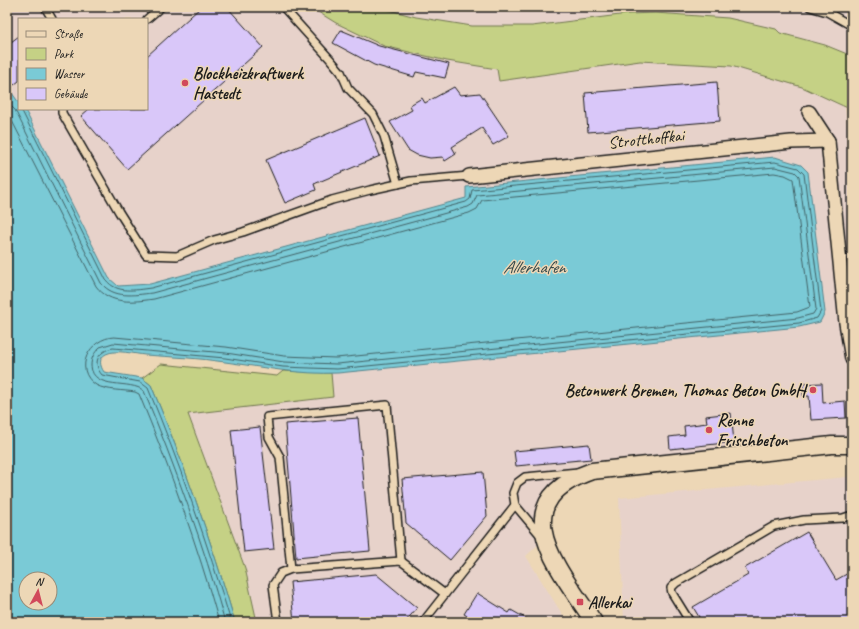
<svg xmlns="http://www.w3.org/2000/svg" width="859" height="629" viewBox="0 0 859 629" font-family="Caveat,sans-serif">
<rect width="100%" height="100%" fill="#edd7b6"/>
<filter id="ink" filterUnits="userSpaceOnUse"><feTurbulence type="fractalNoise" baseFrequency=".025" numOctaves="2"/><feDisplacementMap in="SourceGraphic" scale="8" xChannelSelector="R" yChannelSelector="G"/><feConvolveMatrix kernelMatrix="1 2 1 2 8 2 1 2 1" color-interpolation-filters="sRGB"/></filter>
<g filter="url(#ink)">
<g fill="#e7d2ca">
<polygon points="7,7 310,7 336,23 384,46 447,61 497,69 500,81 640,61 731,66 802,87 845,107 848,138 852,139 852,449 592,469 557,484 541,542 526,556 567,622 257,622 245,568 188,414 333,397 331,373 775,157 467,187 466,198 150,284 118,286 109,278 23,109 147,109 147,19 19,19 19,103 7,86"/>
<polygon points="378,7 852,7 852,56 825,45 780,33 776,29 698,15 655,13 628,14 532,26 472,26 416,17"/>
<polygon points="848,477 852,482 852,622 624,622 619,498"/>
</g>
<g fill="#c5d185" stroke="#707650">
<polygon points="310,7 378,7 416,17 472,26 532,26 628,14 655,13 728,18 776,29 780,33 825,45 852,56 852,110 802,87 731,66 640,61 499,81 497,69 447,61 384,46 336,23"/>
<path d="M161,364L277,376L283,371L331,373L333,397L188,414L245,568L257,622H235C211,540 184,464 151,385L142,378Z"/>
</g>
<path fill="#7acad6" stroke="#54848c" fill-rule="evenodd" d="M7,86L19,103V109H23L26,112L109,278L118,286L150,284L466,198V187L775,157L801,165L808,172L825,312L820,322L799,327L338,373C299,375 263,367 225,362C199,358 172,357 145,355C135,354 116,349 106,354C98,358 100,366 104,372L142,378L151,385C184,464 211,540 235,622H7ZM26,579H50V603H26Z"/>
<g fill="none" stroke-linecap="round" stroke-linejoin="round">
<g stroke="#426266" stroke-width="1">
<path d="M7,102L15,110L101,283C114,299 134,295 152,293L468,207L473,204L477,195L775,167L795,172L799,176L816,309L813,314L798,318L337,364L284,362L226,353L113,343L100,347C94,353 91,358 91,366C93,391 131,379 144,391C175,467 203,543 225,622"/>
<path d="M21,109L106,280C117,294 135,290 151,288L466,202L470,199L472,190L775,162L798,168L804,174L821,311L817,318L799,323L337,369L283,367L225,358L113,348C98,351 92,363 102,375L140,382L148,388C180,465 207,542 231,622"/>
<path d="M7,111L96,286C110,305 133,302 154,299L469,213L477,209L482,200L774,173L785,175L793,179L810,307L797,312L336,358L284,356L226,347L114,337C90,338 72,369 96,385C107,391 124,390 135,392L139,394C170,469 197,544 219,622"/>
</g>
</g>
<g fill="#d9c7f9" stroke="#1c1c1c">
<polygon points="201,7 227,7 263,47 127,169 81,116 89,109 147,109 147,56"/>
<polygon points="341,30 379,46 449,64 445,78 416,72 414,77 374,65 333,43"/>
<polygon points="19,36 19,81 7,90 7,45"/>
<polygon points="717,82 720,121 588,132 585,93"/>
<polygon points="454,87 460,95 480,93 509,136 493,145 482,128 452,147 456,154 445,161 443,157 430,158 417,155 408,150 390,122 412,110 410,105 422,98 425,103"/>
<polygon points="365,118 380,156 314,184 316,190 285,203 266,160"/>
<polygon points="822,383 823,403 845,401 846,418 811,420 809,396 803,396 803,384"/>
<polygon points="731,413 734,442 670,449 669,437 685,435 684,426 707,423 706,416"/>
<polygon points="358,418 370,551 296,558 285,424"/>
<polygon points="260,427 274,549 244,552 231,430"/>
<polygon points="589,444 591,459 516,466 514,451"/>
<polygon points="483,472 487,516 450,560 406,523 402,479"/>
<polygon points="807,532 836,580 852,571 852,622 702,622 693,607 748,575 745,568"/>
<polygon points="376,574 417,608 405,622 294,622 290,582"/>
<polygon points="477,593 509,613 511,610 532,622 477,622 464,614"/>
</g>
<g fill="none" stroke-linecap="round" stroke-linejoin="round">
<g stroke="#1c1c1c" stroke-width="10">
<g id="service">
<polyline points="45,7 52,19"/>
<polyline points="283,7 330,59 341,72 348,88 373,114 384,136 398,184"/>
<polyline points="810,7 827,12 852,26"/>
<polyline points="147,19 161,7"/>
<polyline points="62,109 62,113 119,212 146,255 177,256 214,240 243,232 332,200 370,190 411,181 469,176"/>
<polyline points="542,537 515,505 513,493 517,483 525,477 578,472"/>
<polyline points="291,569 280,457 269,437 267,417 387,405 401,561"/>
<polyline points="278,622 273,585 281,573 291,569 401,561 445,594"/>
<polyline points="423,622 515,505"/>
<polyline points="690,622 672,593 671,588 676,583 774,526 804,520 843,518 852,515"/>
</g>
</g>
<g stroke="#1c1c1c" stroke-width="16">
<g id="minor">
<polyline points="809,112 828,141 846,323 852,359"/>
<polyline points="469,176 791,142 828,141"/>
</g>
</g>
<g stroke="#1c1c1c" stroke-width="19">
<path id="tertiary" d="M594,622C559,569 500,503 592,471L832,445H852"/>
</g>
<use href="#service" stroke="#edd7b6" stroke-width="7"/>
<use href="#minor" stroke="#edd7b6" stroke-width="13"/>
<use href="#tertiary" stroke="#edd7b6" stroke-width="16"/>
</g>
</g>
<g fill="#d1495b" stroke="#edd7b6" stroke-width="1.5">
<circle cx="185" cy="83" r="4"/>
<circle cx="813" cy="390" r="4"/>
<circle cx="709" cy="430" r="4"/>
<rect x="576" y="598" width="8" height="8" rx="2"/>
</g>
<g text-anchor="middle" dominant-baseline="central" stroke-width="3" stroke-linejoin="round" paint-order="stroke">
<g font-size="17" font-weight="bold" fill="#1c1c1c" stroke="#edd7b6" text-anchor="start">
<text x="193" y="73">Blockheizkraftwerk<tspan x="193" dy="20">Hastedt</tspan></text>
<text x="805" y="390" text-anchor="end">Betonwerk Bremen, Thomas Beton GmbH</text>
<text x="717" y="420">Renne<tspan x="717" dy="20">Frischbeton</tspan></text>
<text x="588" y="602">Allerkai</text>
</g>
<g font-size="17" fill="#1c1c1c" stroke="#edd7b6">
<text transform="translate(646 139) rotate(-6)">Strotthoffkai</text>
</g>
<g font-size="18" font-style="italic" fill="#34484a" stroke="#edd7b6">
<text x="534" y="267">Allerhafen</text>
</g>
</g>
<rect width="859" height="629" fill="none" stroke="#edd7b6" stroke-width="24"/>
<rect x="12" y="12" width="835" height="605" fill="none" stroke="#1c1c1c" stroke-width="1.5" filter="url(#ink)"/>
<rect x="18" y="18" width="130" height="92" fill="#edd7b6" stroke="#998c78"/>
<rect x="26" y="31" width="20" height="6" fill="#edd7b6" stroke="#998c78"/>
<text x="54" y="38" font-size="12" fill="#1c1c1c">Straße</text>
<rect x="26" y="48" width="20" height="12" fill="#c5d185" stroke="#998c78"/>
<text x="54" y="58" font-size="12" fill="#1c1c1c">Park</text>
<rect x="26" y="68" width="20" height="12" fill="#7acad6" stroke="#998c78"/>
<text x="54" y="78" font-size="12" fill="#1c1c1c">Wasser</text>
<rect x="26" y="88" width="20" height="12" fill="#d9c7f9" stroke="#998c78"/>
<text x="54" y="98" font-size="12" fill="#1c1c1c">Gebäude</text>
<g transform="translate(38 591) rotate(7)"><circle r="19" fill="#edd7b6" stroke="#998c78"/>
<path d="M0-3L7 15L0 10L-7 15Z" fill="#d1495b"/>
<text y="-6" font-size="11" font-weight="bold" text-anchor="middle" fill="#1c1c1c">N</text>
</g>
</svg>
